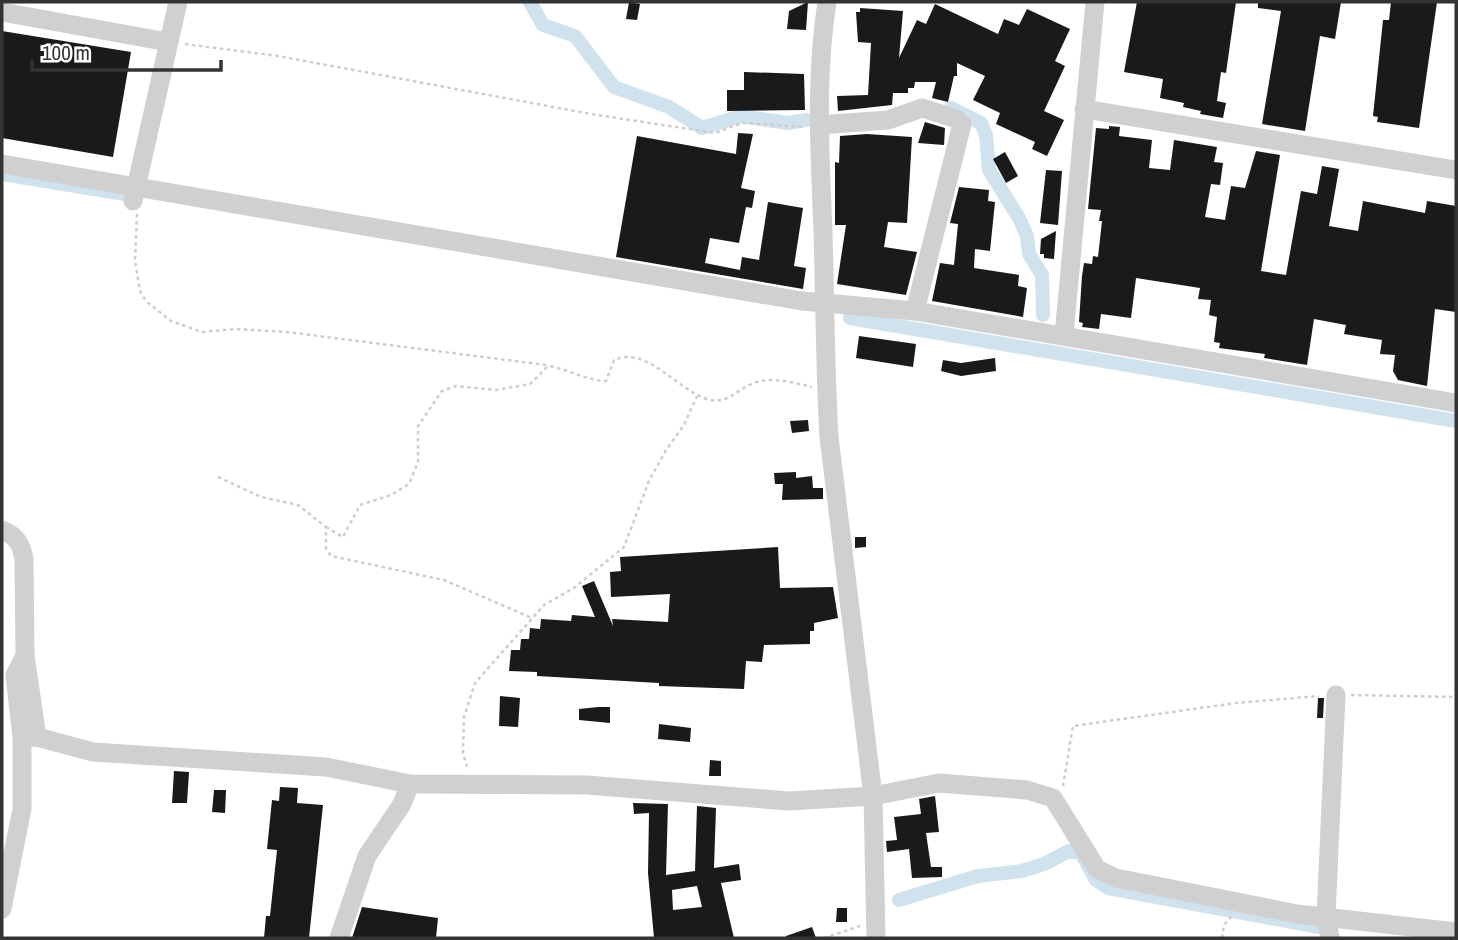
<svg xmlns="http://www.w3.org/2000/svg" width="1458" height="940" viewBox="0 0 1458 940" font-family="'Archivo Narrow',sans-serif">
<rect width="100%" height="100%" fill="#fff"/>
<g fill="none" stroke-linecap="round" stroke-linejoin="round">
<g stroke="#cfe2ee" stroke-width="14">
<polyline points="530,2 543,25 575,36 614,87 669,107 702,128 741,116 787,123 806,120"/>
<polyline points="951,108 981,123 986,135 989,170 1019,218 1027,236 1029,254 1042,275 1043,315"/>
<polyline points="2,174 125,194"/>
<polyline points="850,318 1456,421"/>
<polyline points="899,900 978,876 1022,871 1044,864 1069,851 1081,853 1096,880 1108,888 1319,927"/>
</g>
</g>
<g fill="#1a1a1a" fill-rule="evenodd">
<polygon points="629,2 640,4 637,20 626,19"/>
<polygon points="808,2 806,30 787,29 789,11"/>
<polygon points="1137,2 1236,2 1226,73 1221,72 1217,101 1226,103 1223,118 1200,114 1201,111 1183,107 1184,103 1160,98 1163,79 1124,72"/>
<polygon points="1258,2 1341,2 1335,39 1320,36 1305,131 1262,124 1281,11 1258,8"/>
<polygon points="1391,2 1437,2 1419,128 1377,122 1378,117 1373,116 1383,20 1389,20"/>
<polygon points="935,4 998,34 1004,19 1019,25 1027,9 1070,29 1055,61 1065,66 1044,111 1064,120 1047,156 1032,149 1035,142 996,124 1000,113 973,100 985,76 957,63 957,76 954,76 948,102 932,98 936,82 915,82 914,88 908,88 908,93 893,93 892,105 838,111 837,96 868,95 871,43 858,42 856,12 860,12 860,8 903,11 899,58 917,20 926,24"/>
<polygon points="2,31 131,52 113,157 2,138"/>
<polygon points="744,72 804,74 805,110 727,111 727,90 744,90"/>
<polygon points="925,122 945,128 944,145 918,143"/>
<polygon points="1109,126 1120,127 1119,136 1152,140 1149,168 1170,170 1174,140 1217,147 1214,162 1223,163 1220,185 1211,184 1205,217 1225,220 1231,186 1245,188 1256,151 1280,155 1261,271 1286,275 1301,191 1317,194 1322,166 1339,169 1329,226 1358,231 1363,201 1425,213 1427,201 1456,206 1456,312 1435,309 1427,386 1398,380 1393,371 1395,355 1380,354 1382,340 1344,334 1346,325 1314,319 1307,365 1264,358 1265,354 1219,348 1220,343 1214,342 1217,317 1209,315 1211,300 1198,299 1200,288 1136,278 1131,318 1101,314 1099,329 1082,327 1083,323 1079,322 1082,276 1084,263 1092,264 1093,256 1098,257 1102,221 1099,221 1101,210 1088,209 1096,128 1109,129"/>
<polygon points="738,133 753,134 741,188 755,191 752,208 746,207 739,243 710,238 705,263 740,270 742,257 759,260 768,202 803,208 794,266 806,268 803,289 616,257 637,136 736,154"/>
<polygon points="867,134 912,137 907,223 888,222 884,247 917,252 906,295 837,284 846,225 835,225 835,162 839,163 840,136"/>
<polygon points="1005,152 1018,176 1006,183 993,159"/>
<polygon points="1046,170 1062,171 1058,225 1040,223"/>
<polygon points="959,187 989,190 988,201 995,202 990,251 975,249 974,268 1019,275 1018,286 1027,288 1023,317 932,301 940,263 954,265 958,224 950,223"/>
<polygon points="1056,231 1054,259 1044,258 1044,254 1040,254 1041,239"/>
<polygon points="859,336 916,344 913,367 856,358"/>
<polygon points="995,358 996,371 961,376 941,371 943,360 961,363"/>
<polygon points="808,420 809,431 792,433 790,421"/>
<polygon points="796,472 796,478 812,476 813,488 823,488 823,499 782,500 783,484 775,484 774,473"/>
<polygon points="855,537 866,537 866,547 855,548"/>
<polygon points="778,547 780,588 833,587 838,618 814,623 814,631 810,631 810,644 764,645 762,662 746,661 744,689 659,686 659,683 537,676 537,672 509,671 511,650 520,650 521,639 529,639 530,628 540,629 541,619 571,621 572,615 595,617 582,586 594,581 613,626 612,619 668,622 670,594 611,597 610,572 621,571 620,557"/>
<polygon points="500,696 520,698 518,727 499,726"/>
<polygon points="1318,698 1324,698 1323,718 1317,718"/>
<polygon points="598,707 610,707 610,723 579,720 579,709"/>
<polygon points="659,724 691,728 690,742 658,739"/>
<polygon points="710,760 721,761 721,776 709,776"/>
<polygon points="174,771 189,772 187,803 172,803"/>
<polygon points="280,787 298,788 297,803 323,805 309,938 264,938 266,916 270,916 277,850 267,849 272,800 279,801"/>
<polygon points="214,790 226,790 225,813 212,812"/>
<polygon points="935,796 939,832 926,833 931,867 942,867 942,877 912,878 909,849 887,852 886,841 897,840 894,817 921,814 919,799"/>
<path d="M633,803L668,804L666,875L695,871L697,806L716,808L714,868L739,864L741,880L721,883L734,938H654L648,873L649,813L634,814ZM697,886L702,907L673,910L672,890Z"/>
<polygon points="362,907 438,918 436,938 352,938"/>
<polygon points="837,908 847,908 847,922 836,922"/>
<polygon points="812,927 816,938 786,938 786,936"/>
</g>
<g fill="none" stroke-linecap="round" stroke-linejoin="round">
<g stroke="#cdcdcd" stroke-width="2.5" stroke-dasharray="3.5 3.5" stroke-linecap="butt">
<polyline points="185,44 278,56 591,114 715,133 742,123 805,127"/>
<polyline points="137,214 135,261 140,291 146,301 171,321 202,332 235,329 287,332 546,365"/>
<polyline points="218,477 261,497 298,505 326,527 326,548 331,556 444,580 532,618"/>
<path d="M326,527L343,537L360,505L391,495L409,484L418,462V426L442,391L456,386L496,390L530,384L548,366C569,369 584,380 606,381L614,360C648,345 678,392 710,400C728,404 739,388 754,383C773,376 794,383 812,387"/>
<polyline points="1351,695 1456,697"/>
<polyline points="467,767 463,753 464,717 475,683 544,605 574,588 624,547 649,481 666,450 684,425 697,396"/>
<polyline points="1063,786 1073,726 1236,703 1319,696"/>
<polyline points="824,938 860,926"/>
<polyline points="1222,938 1224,925 1232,916"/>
</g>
<g stroke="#d0d0d0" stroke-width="19">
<path d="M827,2C815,78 820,156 823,232C825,300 825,369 829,437L873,796L876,938"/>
<polyline points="2,12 168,42"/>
<polyline points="1084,109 1456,170"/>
<polyline points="819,125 888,120 922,108 957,119"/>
<polyline points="2,164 802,301 915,311 1456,403"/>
<polyline points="133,201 178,2"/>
<polyline points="915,311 962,124"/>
<polyline points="1064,335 1095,2"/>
<path d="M2,530C17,536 21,544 24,559L25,656L15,675L22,738V809L2,909"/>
<polyline points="25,656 37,737"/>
<polyline points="22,738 37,737 93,752 326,767 410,784 587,785 789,801 873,796 939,783 1027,790 1053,798 1097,869 1116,878 1297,914 1456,932"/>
<polyline points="339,938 367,856 402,804 410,784"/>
<polyline points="1330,938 1326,916 1336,695"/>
</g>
</g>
<rect width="1458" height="940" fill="none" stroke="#333333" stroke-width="7"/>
<path d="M32 60v10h189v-10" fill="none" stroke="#333333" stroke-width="3.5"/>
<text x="42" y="60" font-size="21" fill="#333333" stroke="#ffffff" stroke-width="5" paint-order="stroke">100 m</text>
</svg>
